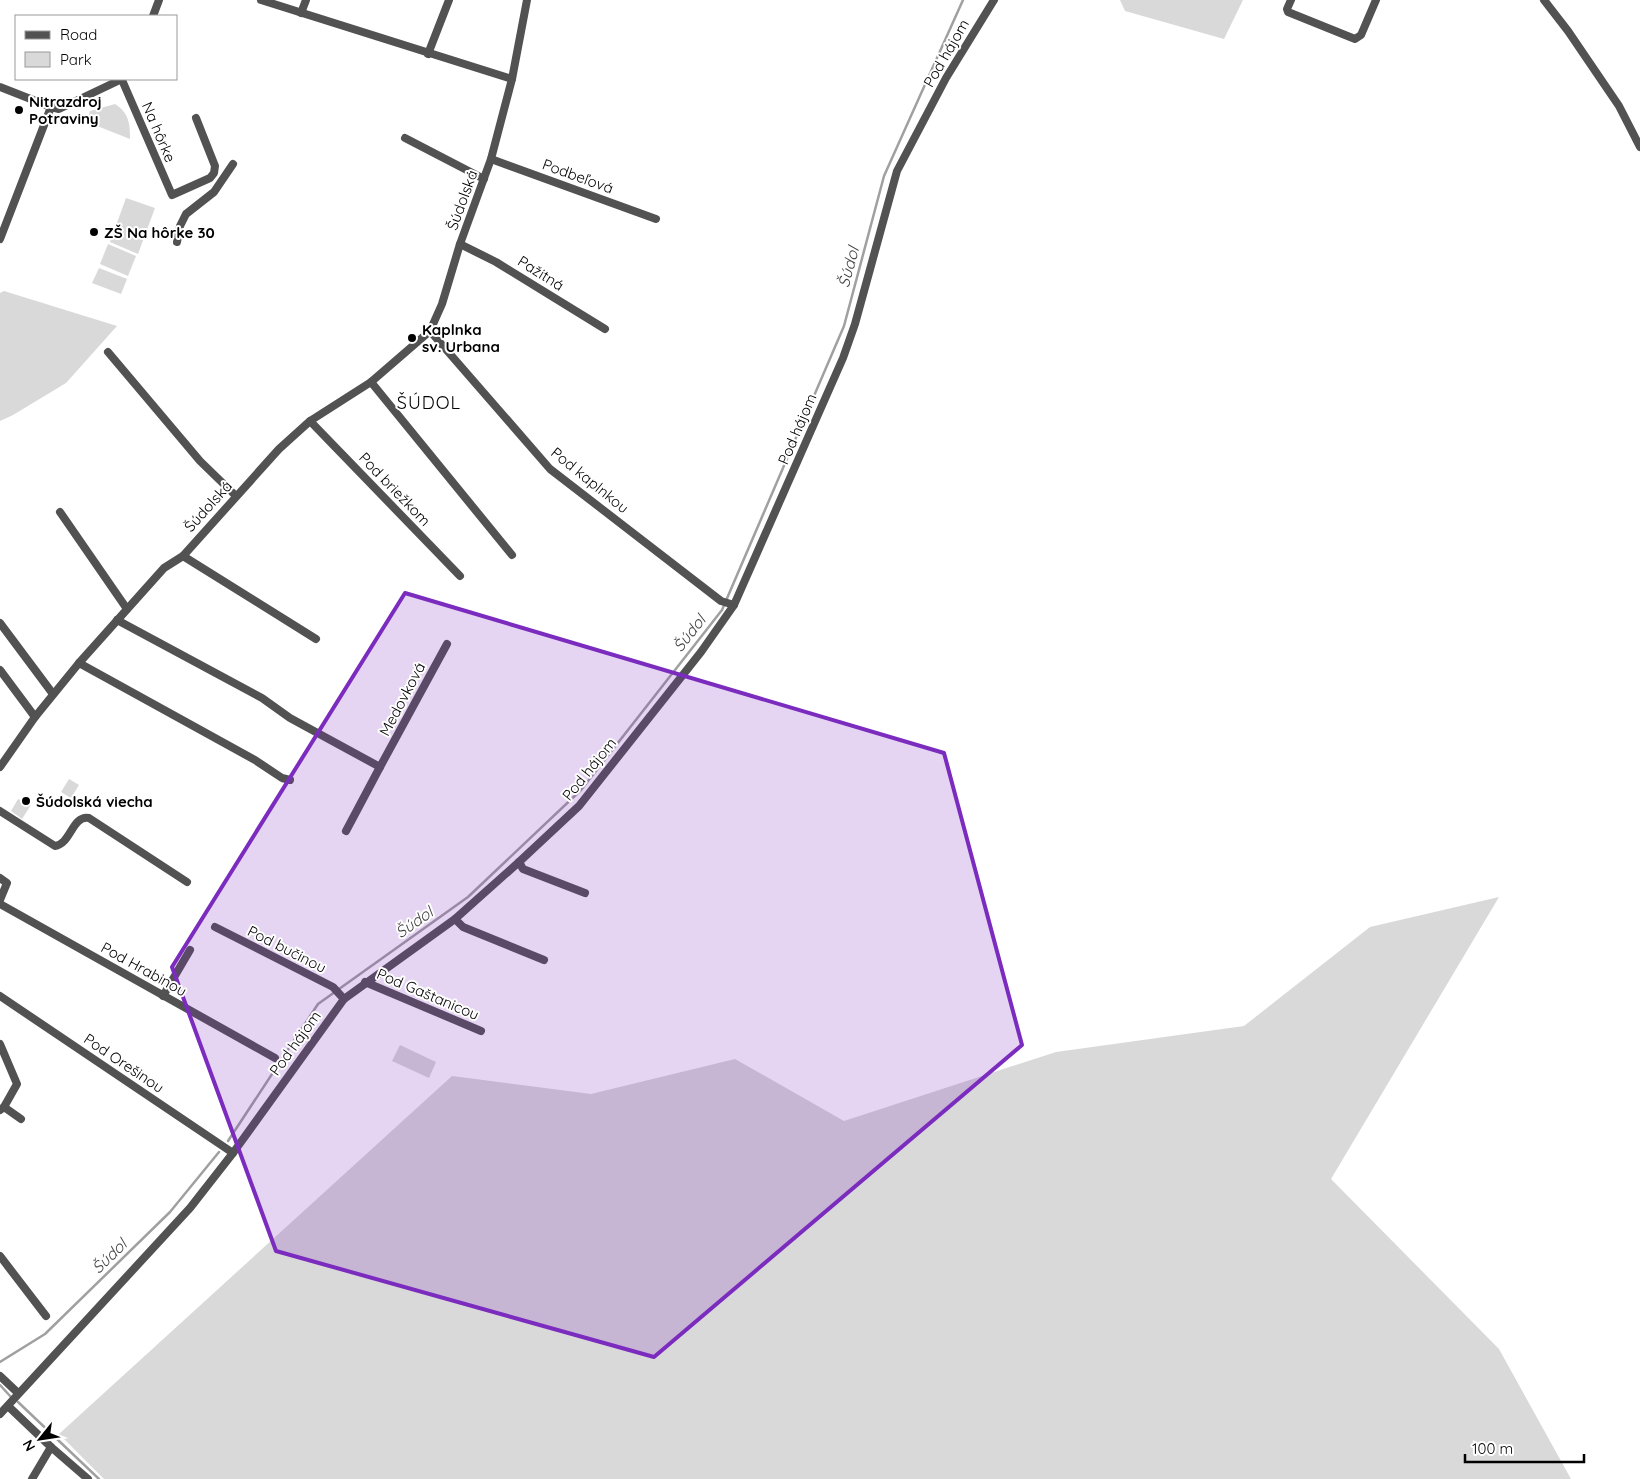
<svg xmlns="http://www.w3.org/2000/svg" width="1640" height="1479" viewBox="0 0 1640 1479" font-family="Quicksand,sans-serif">
<rect width="100%" height="100%" fill="#fff"/>
<g fill="#d9d9d9">
<polygon points="1120,0 1243,0 1224,39 1125,11"/>
<path d="M115,104C129,113 130,124 130,139L87,122L90,111Z"/>
<polygon points="126,198 155,208 138,254 110,242"/>
<polygon points="108,244 136,256 128,276 100,264"/>
<polygon points="99,268 127,279 121,294 92,283"/>
<polygon points="4,291 117,326 66,383 13,415 0,421 0,293"/>
<polygon points="69,779 79,785 71,798 61,792"/>
<polygon points="18,799 31,805 22,819 11,811"/>
<polygon points="1499,897 1331,1179 1499,1349 1571,1479 104,1479 59,1434 452,1076 591,1094 735,1059 844,1121 1056,1052 1244,1026 1370,927"/>
<polygon points="400,1045 436,1062 429,1078 392,1061"/>
</g>
<g fill="none" stroke-linecap="round" stroke-linejoin="round">
<g stroke="#a0a0a0" stroke-width="2.5">
<polyline points="228,1141 318,1004 468,897 581,790 722,610 844,326 884,176 963,0"/>
<polyline points="0,1362 45,1334 170,1212 219,1152"/>
<polyline points="0,1385 11,1397"/>
<polyline points="18,1402 99,1479"/>
</g>
<g stroke="#525252" stroke-width="8">
<polyline points="261,0 512,79"/>
<polyline points="1291,0 1287,9 1288,12 1355,39 1361,35 1376,0"/>
<polyline points="1544,0 1568,31 1619,106 1640,147"/>
<polyline points="301,13 306,0"/>
<polyline points="153,16 159,0"/>
<polyline points="428,54 449,0"/>
<polyline points="122,80 172,195 210,178 214,173 215,166 196,118"/>
<polyline points="0,87 51,107"/>
<polyline points="405,138 484,179"/>
<polyline points="491,159 656,219"/>
<polyline points="0,239 51,107 59,109 122,79"/>
<polyline points="177,242 180,226 186,214 214,192 233,164"/>
<polyline points="460,244 496,262 605,329"/>
<polyline points="430,331 550,469 721,601 734,605"/>
<polyline points="108,352 200,461 236,496"/>
<polyline points="371,382 512,555"/>
<polyline points="310,421 460,576"/>
<polyline points="60,512 127,609"/>
<polyline points="183,556 316,639"/>
<polyline points="117,620 262,698 290,718 380,767 447,644"/>
<polyline points="0,623 53,694"/>
<polyline points="79,663 255,760 282,778 290,780"/>
<polyline points="0,670 35,717"/>
<polyline points="0,767 35,717 79,663 164,568 183,556 279,449 310,421 371,382 430,331 442,304 460,244 491,159 512,79 527,0"/>
<path d="M0,811L55,846C71,844 72,815 89,818L187,882"/>
<polyline points="346,831 380,767"/>
<polyline points="519,862 523,869 585,893"/>
<polyline points="0,878 7,883 0,900"/>
<polyline points="0,904 275,1058"/>
<polyline points="455,919 463,927 544,960"/>
<polyline points="215,927 333,987 344,999"/>
<polyline points="365,982 481,1031"/>
<polyline points="0,996 233,1153"/>
<polyline points="163,996 190,950"/>
<polyline points="0,1044 17,1084 4,1107 0,1110"/>
<polyline points="4,1107 21,1119"/>
<polyline points="0,1256 46,1316"/>
<polyline points="0,1376 18,1393"/>
<polyline points="8,1406 51,1447 32,1479"/>
<polyline points="0,1414 190,1208 233,1153 344,999 455,919 519,862 579,806 701,652 734,605 843,358 855,324 897,171 946,78 994,0"/>
<polyline points="51,1447 88,1479"/>
</g>
</g>
<path fill="#7b2cbf" fill-opacity="0.2" stroke="#7b2cbf" stroke-width="4" stroke-linejoin="round" d="M405,593L944,753L1022,1045L654,1357L276,1251L172,967Z"/>
<g fill="#000" stroke="#fff" stroke-width="2">
<circle cx="19" cy="110" r="5"/>
<circle cx="94" cy="232" r="5"/>
<circle cx="412" cy="338" r="5"/>
<circle cx="26" cy="801" r="5"/>
</g>
<g text-anchor="middle" dominant-baseline="central" stroke-width="4" stroke-linejoin="round" paint-order="stroke">
<g font-size="15" fill="#000" stroke="#fff">
<text transform="translate(946 53) rotate(-60)">Pod hájom</text>
<text transform="translate(159 132) rotate(67)">Na hôrke</text>
<text transform="translate(578 176) rotate(20)">Podbeľová</text>
<text transform="translate(462 200) rotate(-70)">Šúdolská</text>
<text transform="translate(541 273) rotate(32)">Pažitná</text>
<text transform="translate(797 429) rotate(-67)">Pod hájom</text>
<text transform="translate(590 480) rotate(39)">Pod kaplnkou</text>
<text transform="translate(395 489) rotate(46)">Pod briežkom</text>
<text transform="translate(208 506) rotate(-48)">Šúdolská</text>
<text transform="translate(402 699) rotate(-62)">Medovková</text>
<text transform="translate(589 769) rotate(-51)">Pod hájom</text>
<text transform="translate(287 949) rotate(27)">Pod bučinou</text>
<text transform="translate(144 969) rotate(29)">Pod Hrabinou</text>
<text transform="translate(428 994) rotate(23)">Pod Gaštanicou</text>
<text transform="translate(295 1043) rotate(-54)">Pod hájom</text>
<text transform="translate(124 1063) rotate(34)">Pod Orešinou</text>
</g>
<g font-size="15" font-weight="bold" fill="#000" stroke="#fff" text-anchor="start">
<text x="29" y="101">Nitrazdroj<tspan x="29" dy="17">Potraviny</tspan></text>
<text x="104" y="232">ZŠ Na hôrke 30</text>
<text x="422" y="329">Kaplnka<tspan x="422" dy="17">sv. Urbana</tspan></text>
<text x="36" y="801">Šúdolská viecha</text>
</g>
<g font-size="16" font-style="italic" fill="#414141" stroke="#fff">
<text transform="translate(848 267) rotate(-75)">Šúdol</text>
<text transform="translate(689 633) rotate(-52)">Šúdol</text>
<text transform="translate(414 922) rotate(-35)">Šúdol</text>
<text transform="translate(109 1256) rotate(-44)">Šúdol</text>
</g>
<g font-size="18" letter-spacing="1" fill="#000" stroke="#fff">
<text x="429" y="402">ŠÚDOL</text>
</g>
</g>
<rect x="15" y="15" width="162" height="65" fill="#ffffff" stroke="#999999"/>
<rect x="25" y="31" width="25" height="8" fill="#525252" stroke="#999999"/>
<text x="60" y="40" font-size="15" fill="#000000">Road</text>
<rect x="25" y="52" width="25" height="15" fill="#d9d9d9" stroke="#999999"/>
<text x="60" y="65" font-size="15" fill="#000000">Park</text>
<g transform="translate(40 1439) rotate(240)" stroke="#ffffff" stroke-width="4" paint-order="stroke">
<path d="M0-4L9 19L0 12L-9 19Z" fill="#000000"/>
<text y="-8" font-size="14" font-weight="bold" text-anchor="middle" fill="#000000">N</text>
</g>
<path d="M1465 1454v8h119v-8" fill="none" stroke="#000000" stroke-width="2.5"/>
<text x="1472" y="1454" font-size="15" fill="#000000" stroke="#ffffff" stroke-width="4" paint-order="stroke">100 m</text>
</svg>
